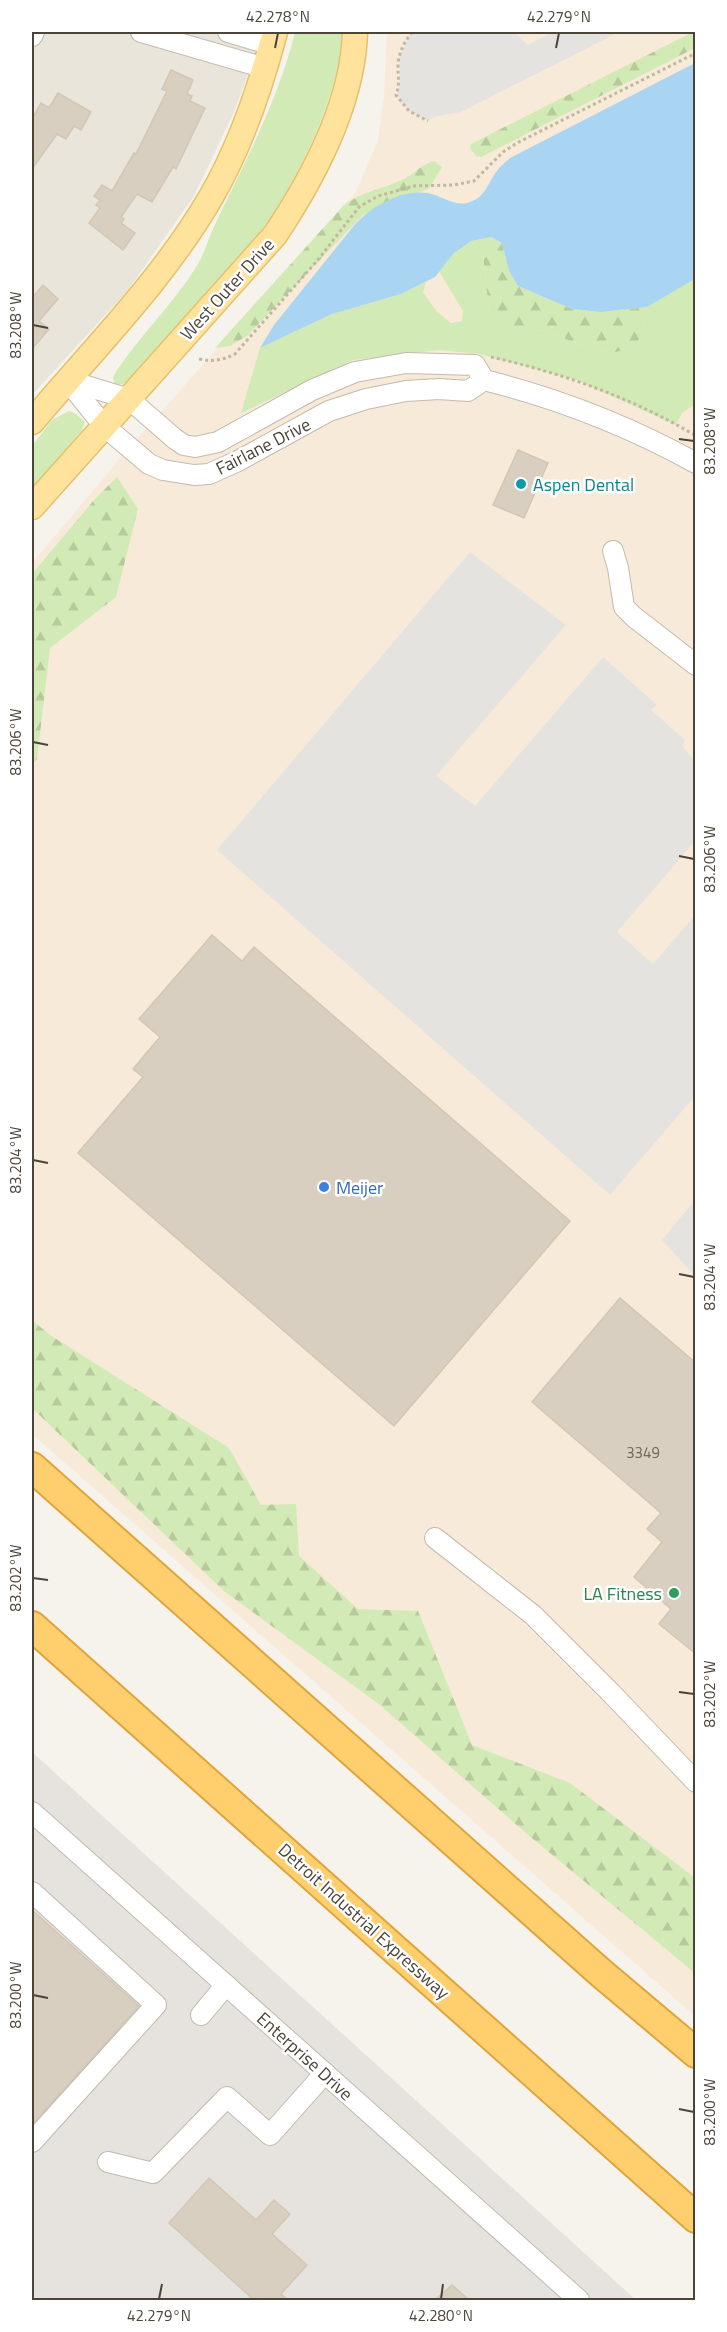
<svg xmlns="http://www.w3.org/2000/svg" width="727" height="2332" viewBox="0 0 727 2332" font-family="'Titillium Web',sans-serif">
<defs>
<pattern id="forest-firs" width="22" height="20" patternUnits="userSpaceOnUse" patternTransform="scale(1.5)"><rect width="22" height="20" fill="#d2eab5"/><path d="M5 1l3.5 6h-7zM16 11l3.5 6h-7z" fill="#b6ca9c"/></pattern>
</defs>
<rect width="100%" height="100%" fill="#f6f3ec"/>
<polygon fill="#eae5da" points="32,32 264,32 233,114 194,196 128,290 32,395"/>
<polygon fill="#f7ead8" points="387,32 695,32 695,2016 32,1434 32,563 122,456 356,192 378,140 384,97"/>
<polygon fill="#e6e2dd" points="32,1752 636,2300 32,2300"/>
<g fill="#d2eab5">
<path d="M295,32H343C339,96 299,177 262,230L125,383L118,385L114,383L113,377L117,370C142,333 175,302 198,264C206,250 210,233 218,218C248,157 279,97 295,32Z"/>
<polygon points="471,241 483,255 489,310 530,333 543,330 575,343 610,353 644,327 647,307 695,279 695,404 682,413 676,425 576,380 480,354 439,350 353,360 241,413 260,348 332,314 401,294 426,282 423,292 437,312 451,323 462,321 463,311 439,271 453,254"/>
<polygon points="69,411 76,414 85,422 82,430 32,490 32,446 52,420"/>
</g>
<g fill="url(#forest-firs)">
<polygon points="693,32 695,32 695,48 481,157 476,156 470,148 471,144"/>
<path d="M434,161L442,167L430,187L422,192L402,196L363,215L248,335L230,346L215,348L344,205C364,191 380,190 402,180C414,175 421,164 434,161Z"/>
<polygon points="491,237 502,243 509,271 518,286 572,309 601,312 647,307 644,327 635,348 610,353 575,343 543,330 530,333 497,324 489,310 483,255 471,241"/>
<polygon points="117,477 138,509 116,597 50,648 37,759 32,765 32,574 95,499"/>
<polygon points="32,1320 50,1335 229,1448 261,1505 296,1504 299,1556 358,1609 418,1611 472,1745 570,1783 695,1878 695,1973 527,1834 380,1705 224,1591 32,1408"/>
</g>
<g fill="#e5e3e0">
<polygon points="412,32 514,32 528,45 553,32 619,32 461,112 437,116 428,121 409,111 397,97 400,85 400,55"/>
<polygon points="470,552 566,625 436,776 475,806 603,657 657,705 651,710 685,740 682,746 695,761 695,841 617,932 653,964 695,915 695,1096 610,1195 217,850"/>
<polygon points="695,1200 695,1276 662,1240"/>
</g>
<path fill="#a9d4f2" d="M695,63V279L647,307L601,312L572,309L518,286L509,271L502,243L491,237L471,241L453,254L435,277L401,294L332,314L260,348L274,325L352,228C369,207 406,185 435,195C446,199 458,207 470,202C486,197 488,182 497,171C500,166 506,162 510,158Z"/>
<g fill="#d8cfc1" stroke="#d3c7b4" stroke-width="1.5">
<polygon points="171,70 193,80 187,94 192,96 190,101 205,108 176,169 173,167 152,202 137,194 121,217 124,219 121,223 135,233 123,250 89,223 100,208 96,205 100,200 94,196 102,185 112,191 134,153 136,154 167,91 162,89"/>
<polygon points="58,93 91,112 81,130 74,126 66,139 57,134 32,169 32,119 41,103 49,108"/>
<polygon points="43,285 58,299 39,321 49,329 32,349 32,298"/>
<polygon points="518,450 548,463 524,518 493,505"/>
<polygon points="212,935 242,961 254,947 570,1221 394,1426 78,1153 143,1077 133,1069 160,1037 139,1019"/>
<polygon points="620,1298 696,1363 696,1654 659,1624 671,1609 634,1577 662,1542 647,1529 661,1513 532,1402"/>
<polygon points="32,1910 139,2006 32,2125"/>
<polygon points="209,2178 256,2220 274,2200 290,2214 272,2234 307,2265 281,2294 289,2301 255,2301 169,2223"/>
<polygon points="452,2285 470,2301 434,2301"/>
</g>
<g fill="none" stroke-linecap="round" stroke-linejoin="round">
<g stroke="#c2bbae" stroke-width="22">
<g id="minor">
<polyline points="141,32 265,68"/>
<polyline points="228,32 272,45"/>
<polyline points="32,36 34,32"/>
<path d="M67,380L129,399L175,439L184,445L195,447L218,442L312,390L355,372L406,363L475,365L484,380C561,399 627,425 696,463"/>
<polyline points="67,380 104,426 149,464 163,470 194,475 209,474 238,461 329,411 366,399 406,391 439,389 468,391 484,380"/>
<polyline points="613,551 618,568 624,607 634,617 696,665"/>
<polyline points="435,1538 533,1615 612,1694 696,1782"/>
<polyline points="32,1812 579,2300"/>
<polyline points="32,1892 156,2005 32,2142"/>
<polyline points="201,2015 226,1985"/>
<polyline points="108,2162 153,2173 227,2097 270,2135 325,2073"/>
</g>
</g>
<g stroke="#e6c16a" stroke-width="27">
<g id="major">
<path d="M32,422C93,349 163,280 211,197C239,149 261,85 275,32"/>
<path d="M32,507L275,235C313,178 353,102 355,32"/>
</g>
</g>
<g stroke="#e0a43c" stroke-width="32">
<g id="highway">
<polyline points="32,1467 601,1973 696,2053"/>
<polyline points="32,1626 696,2218"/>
</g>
</g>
<g stroke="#c4b79f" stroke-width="3" stroke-dasharray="3 3" stroke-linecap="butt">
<path d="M412,32C404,43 398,53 398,67C398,78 400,85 396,95L409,111L428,121"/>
<path d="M491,357C562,373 633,398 696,436"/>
<path d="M199,359C214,362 223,360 235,354L317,261L359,207L378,196L414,186L454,185L474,181L503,152L517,143L696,53"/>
</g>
<use href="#minor" stroke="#fff" stroke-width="20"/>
<use href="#major" stroke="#ffe39c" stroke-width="24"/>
<use href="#highway" stroke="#ffcf6e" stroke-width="28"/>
</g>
<path fill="none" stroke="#4b4439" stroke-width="2" d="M275,48L278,33M556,48L559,33M33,325L48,328M679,439L694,441M33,742L48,745M679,856L694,859M33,1160L48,1163M679,1274L694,1277M33,1578L48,1580M679,1692L694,1694M33,1995L48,1998M679,2109L694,2112M159,2299L162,2284M441,2299L443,2284"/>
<circle fill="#0f9aa8" stroke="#fff" stroke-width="2" cx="521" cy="484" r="6"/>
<circle fill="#3f7fe0" stroke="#fff" stroke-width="2" cx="324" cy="1187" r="6"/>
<circle fill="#2e9e5b" stroke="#fff" stroke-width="2" cx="674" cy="1593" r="6"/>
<g text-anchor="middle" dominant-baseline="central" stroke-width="5" stroke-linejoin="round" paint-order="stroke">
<g font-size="15" fill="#6e675b">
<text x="643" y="1452">3349</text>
</g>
<g font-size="18" fill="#4b4439" stroke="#fff">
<text transform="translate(227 289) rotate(-48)">West Outer Drive</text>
<text transform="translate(263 446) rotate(-27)">Fairlane Drive</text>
<text transform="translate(364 1921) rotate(42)">Detroit Industrial Expressway</text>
<text transform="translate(305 2056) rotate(42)">Enterprise Drive</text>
</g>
<g font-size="18" fill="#0d838f" stroke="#fff" text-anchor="start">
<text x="533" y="484">Aspen Dental</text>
</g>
<g font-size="18" fill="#366cbe" stroke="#fff" text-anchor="start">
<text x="336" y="1187">Meijer</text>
</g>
<g font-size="18" fill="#27864d" stroke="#fff" text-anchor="end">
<text x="662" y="1593">LA Fitness</text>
</g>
</g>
<rect width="727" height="2332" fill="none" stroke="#ffffff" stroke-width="66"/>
<rect x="33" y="33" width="661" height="2266" fill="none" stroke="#4b4439" stroke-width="2"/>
<g font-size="15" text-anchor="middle" fill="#4b4439">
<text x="278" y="22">42.278°N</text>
<text x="559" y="22">42.279°N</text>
<text transform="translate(16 325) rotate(-90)" y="5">83.208°W</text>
<text transform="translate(710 441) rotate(-90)" y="5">83.208°W</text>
<text transform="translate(16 742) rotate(-90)" y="5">83.206°W</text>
<text transform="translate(710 859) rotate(-90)" y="5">83.206°W</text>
<text transform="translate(16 1160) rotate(-90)" y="5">83.204°W</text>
<text transform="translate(710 1277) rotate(-90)" y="5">83.204°W</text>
<text transform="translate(16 1578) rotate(-90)" y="5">83.202°W</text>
<text transform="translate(710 1694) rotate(-90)" y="5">83.202°W</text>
<text transform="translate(16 1995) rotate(-90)" y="5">83.200°W</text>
<text transform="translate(710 2112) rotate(-90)" y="5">83.200°W</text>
<text x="159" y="2321">42.279°N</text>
<text x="441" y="2321">42.280°N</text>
</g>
</svg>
